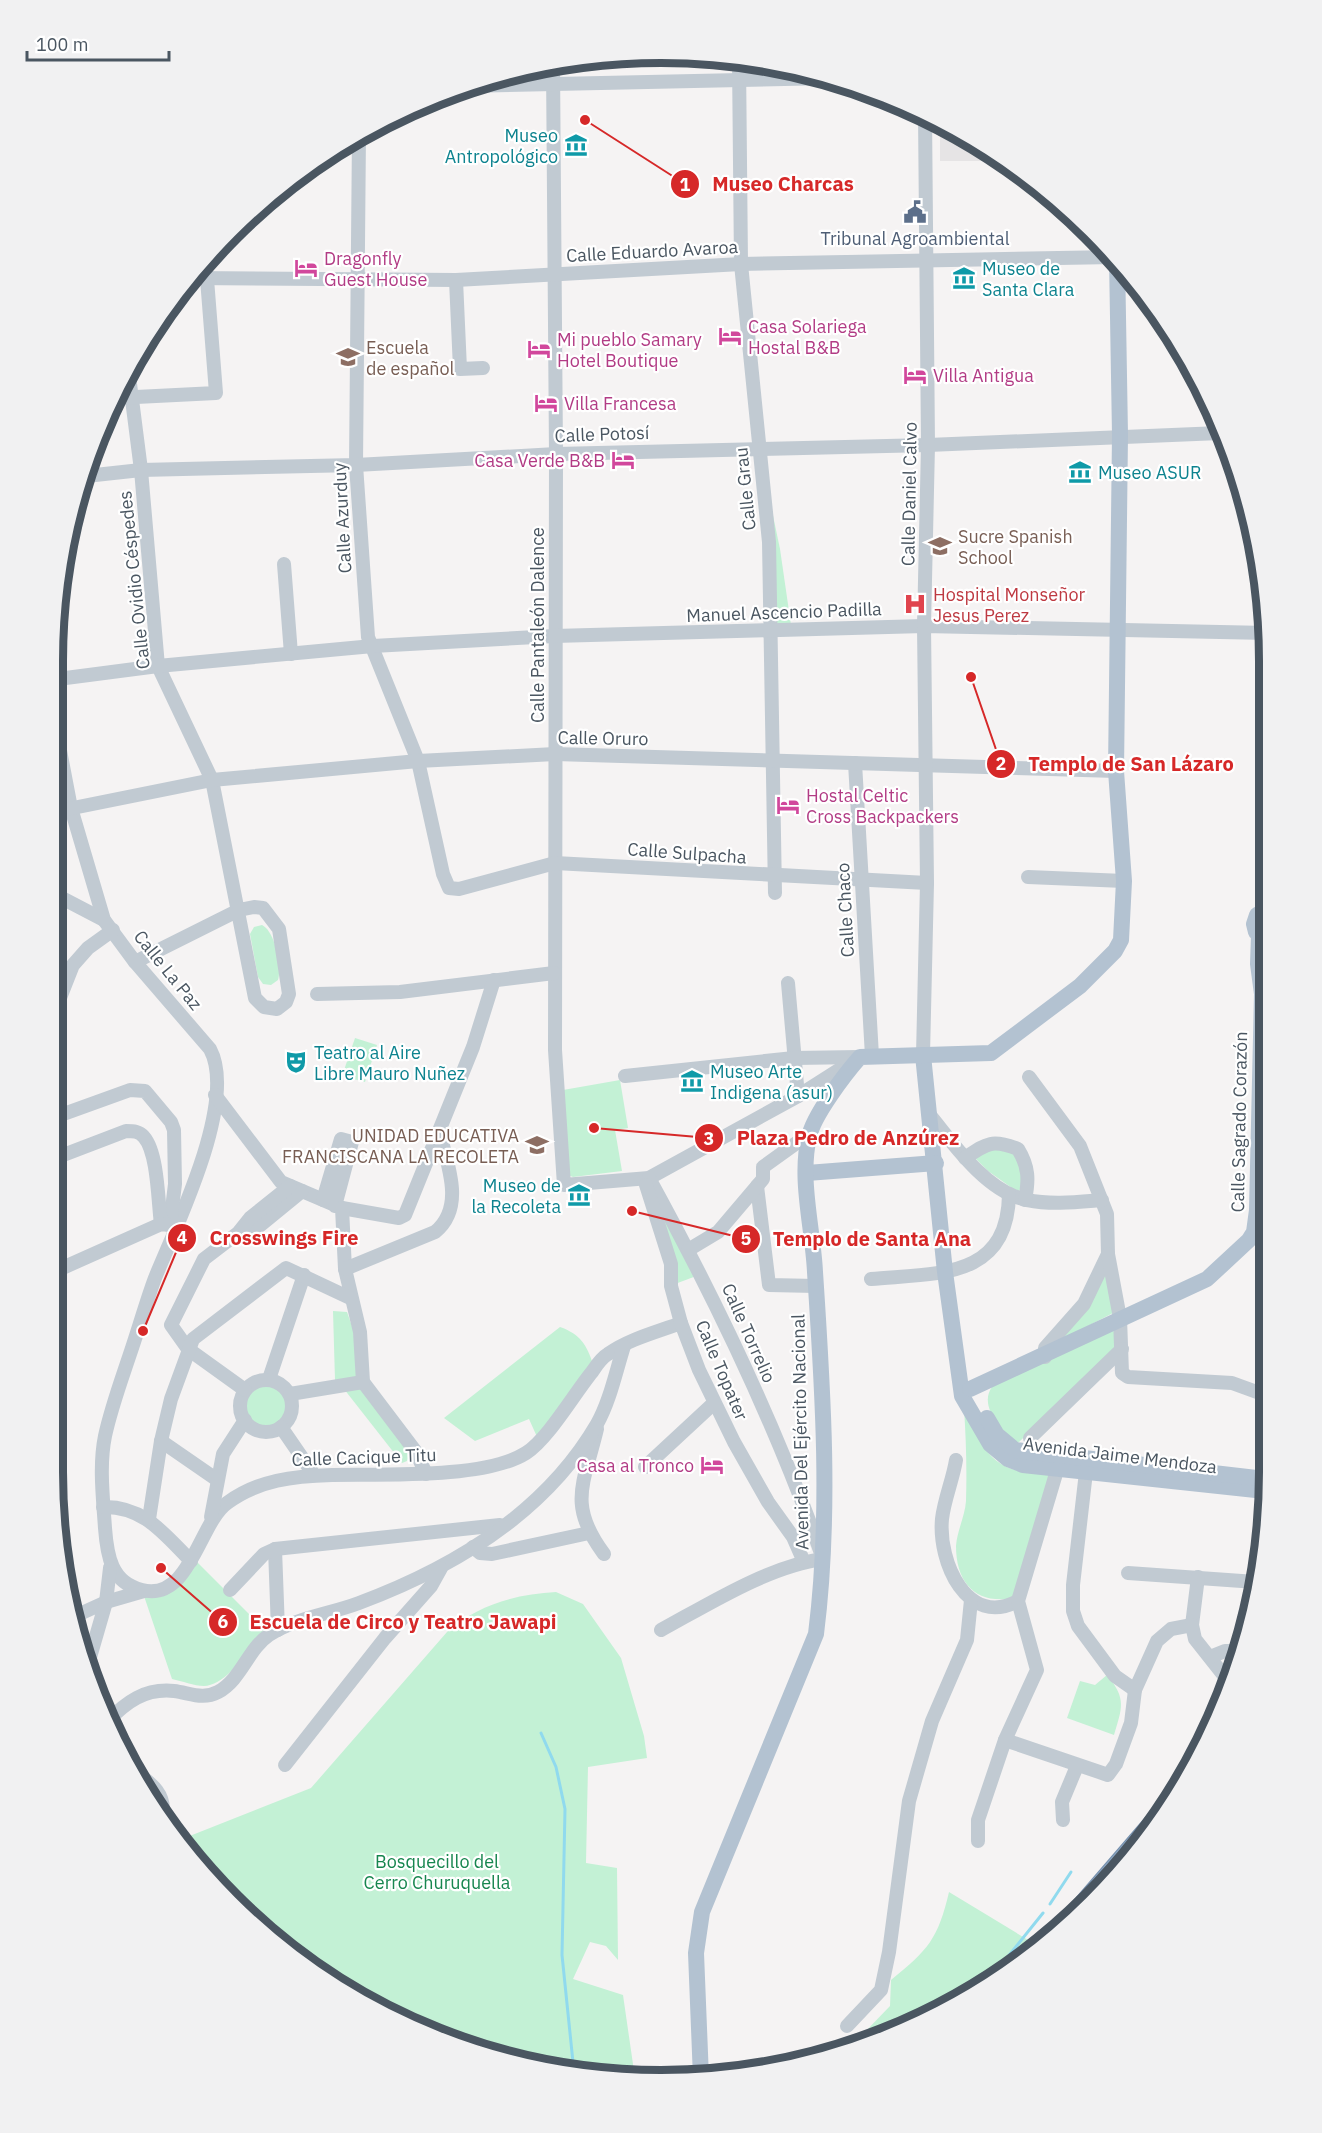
<svg xmlns="http://www.w3.org/2000/svg" width="1322" height="2133" viewBox="0 0 1322 2133" font-family="'IBM Plex Sans',sans-serif">
<rect width="100%" height="100%" fill="#f5f3f3"/>
<polygon fill="#e6e4e5" points="940,121 989,152 989,161 940,161"/>
<g fill="#c3f1d5">
<polygon points="767,487 780,549 791,625 778,624 775,620"/>
<path d="M262,925C275,931 282,967 278,980L271,985L263,984L258,977L250,934L254,927Z"/>
<polygon points="355,1038 377,1045 365,1082 342,1076"/>
<polygon points="620,1080 628,1128 615,1130 622,1171 573,1177 568,1175 563,1090"/>
<polygon points="1000,1148 1014,1152 1023,1175 1019,1193 988,1171 974,1157 987,1149"/>
<polygon points="653,1194 699,1275 675,1284"/>
<polygon points="1105,1271 1113,1313 1057,1342 1084,1314"/>
<polygon points="333,1311 347,1312 353,1329 359,1374 356,1378 335,1380"/>
<path d="M560,1327C580,1334 587,1345 593,1364L556,1411L538,1439L529,1419L475,1441L444,1418Z"/>
<path d="M1110,1329L1117,1333L1115,1349L1018,1443C1002,1432 978,1406 992,1387Z"/>
<circle cx="268" cy="1407" r="22"/>
<polygon points="361,1387 411,1452 407,1461 402,1463 344,1389"/>
<path d="M964,1408C986,1455 993,1473 1048,1474L1050,1480L1014,1598C977,1605 956,1584 956,1546C957,1531 965,1516 966,1501C967,1469 966,1439 964,1408Z"/>
<path d="M195,1560L264,1629C254,1646 226,1686 204,1686C194,1686 182,1681 172,1679L144,1596Z"/>
<path d="M556,1592L583,1604L621,1658L644,1736L647,1758L588,1767L586,1863L617,1868L618,1960L606,1946L590,1942L573,1979L623,1995L635,2078L543,2069L466,2048L392,2018L291,1955L177,1841L311,1788L447,1632C477,1605 516,1594 556,1592Z"/>
<path d="M1107,1675C1127,1699 1122,1708 1114,1735L1067,1718L1080,1681L1095,1685Z"/>
<path d="M949,1892L1038,1946L999,1978L860,2047L863,2034L890,2006L891,1980C928,1950 938,1939 949,1892Z"/>
</g>
<g fill="none" stroke-linecap="round" stroke-linejoin="round">
<g stroke="#90daee" stroke-width="3">
<polyline points="541,1733 556,1767 565,1809 562,1955 574,2072"/>
<polyline points="1050,1904 1071,1872"/>
<polyline points="985,1985 1043,1913"/>
</g>
<g stroke="#7690ad" stroke-width="22">
<polyline id="highway" points="1075,1915 1157,1820"/>
</g>
<g stroke="#c1cad2" stroke-width="14">
<polyline points="739,60 741,264 769,542 775,893"/>
<polyline points="553,64 556,454 555,1050 564,1185 649,1178 798,1096 853,1061"/>
<polyline points="463,86 830,78"/>
<polyline points="359,133 356,465 368,637 418,761 443,874 449,888 459,889 555,863 927,883"/>
<polyline points="190,278 456,280 741,264 1115,257"/>
<polyline points="456,280 460,369 483,368"/>
<polyline points="129,376 141,470 158,666 212,780 255,998 264,1007 277,1009 286,1002 289,994 279,929 263,908 254,907 239,910 135,962"/>
<polyline points="116,398 216,393 207,279"/>
<polyline points="86,476 141,470 356,465 556,454 928,445 1220,433"/>
<polyline points="284,564 291,654"/>
<polyline points="58,679 158,666 373,646 554,636 924,626 1268,633"/>
<path d="M58,740L71,808L104,920L135,962L210,1049C238,1101 176,1226 155,1278C146,1302 139,1328 130,1354C121,1381 111,1408 105,1436C99,1465 103,1498 105,1528C107,1555 111,1583 142,1590C190,1602 199,1523 227,1503C258,1480 294,1476 332,1475C381,1474 485,1479 526,1453C548,1439 574,1394 592,1372C596,1366 601,1358 608,1354C629,1339 657,1332 681,1323"/>
<polyline points="855,763 872,1056"/>
<polyline points="58,811 212,780 418,761 555,754 1116,771"/>
<polyline points="1028,877 1124,881"/>
<polyline points="58,896 104,920"/>
<polyline points="788,983 798,1096"/>
<polyline points="317,994 400,992 554,973"/>
<polyline points="58,1003 73,965 88,948 113,930"/>
<polyline points="923,1055 927,883 924,626 928,445 925,113"/>
<polyline points="625,1076 794,1058 860,1057"/>
<polyline points="1029,1077 1080,1146 1107,1214 1108,1254 1084,1304 1045,1348 1045,1357"/>
<polyline points="215,1095 281,1182 342,1208 399,1218 405,1215 473,1047 494,980"/>
<path d="M930,1115C953,1144 988,1193 1027,1200C1052,1205 1077,1202 1102,1200"/>
<polyline points="58,1116 130,1090 145,1091 171,1122 174,1130 175,1184 170,1225"/>
<path d="M58,1157L126,1131C133,1131 139,1131 144,1137C158,1153 158,1202 161,1224"/>
<path d="M965,1158C987,1143 992,1139 1018,1149C1029,1167 1029,1180 1025,1200"/>
<path d="M649,1178C716,1300 777,1427 823,1559C769,1566 709,1604 661,1630"/>
<polyline points="646,1185 671,1264 671,1286 681,1323 699,1370 734,1442 768,1502 793,1537 804,1562"/>
<polyline points="757,1186 769,1285 816,1286"/>
<polyline points="323,1200 341,1139 352,1142 335,1206"/>
<polyline points="342,1208 345,1269 360,1332 363,1382 416,1452 426,1474"/>
<polyline points="239,1233 258,1227 302,1191"/>
<polyline points="688,1250 718,1232 763,1179 763,1167 809,1134"/>
<polyline points="1108,1254 1120,1318 1122,1373 1128,1377 1232,1383 1265,1395"/>
<path d="M345,1269L435,1232C466,1207 447,1163 439,1131"/>
<polyline points="58,1270 161,1224 169,1225"/>
<path d="M871,1279C936,1273 1008,1280 1009,1194"/>
<polyline points="269,1379 304,1275"/>
<circle cx="266" cy="1406" r="26"/>
<polyline points="245,1390 188,1349 171,1325 204,1259 238,1233 250,1218 290,1186"/>
<polyline points="290,1394 363,1382"/>
<polyline points="281,1427 314,1475"/>
<path d="M597,1429C584,1484 567,1504 604,1554"/>
<polyline points="1030,1438 1122,1349"/>
<polyline points="161,1441 216,1479"/>
<path d="M956,1460C953,1479 944,1500 942,1519C938,1562 967,1628 1018,1601"/>
<polyline points="645,1467 714,1403"/>
<polyline points="1086,1472 1073,1585 1073,1611 1078,1626 1115,1676 1135,1690"/>
<path d="M103,1507C144,1506 164,1534 191,1561"/>
<polyline points="211,1517 223,1454 245,1420"/>
<polyline points="149,1519 161,1441 171,1399 193,1339 286,1268 350,1298"/>
<polyline points="473,1547 480,1553 492,1554 589,1533"/>
<polyline points="275,1549 278,1630"/>
<polyline points="1128,1573 1256,1582"/>
<polyline points="1198,1577 1192,1625 1195,1639 1229,1682"/>
<polyline points="230,1590 264,1554 275,1549 500,1525"/>
<polyline points="73,1617 106,1602 144,1591"/>
<polyline points="1210,1657 1225,1651 1238,1651"/>
<polyline points="86,1671 106,1602 110,1568"/>
<path d="M107,1722C126,1702 145,1688 174,1691C190,1693 203,1700 218,1692C241,1680 248,1649 269,1635C295,1618 330,1614 359,1603C453,1568 545,1513 597,1424C610,1401 616,1371 624,1346"/>
<polyline points="1005,1740 1108,1775 1116,1764 1131,1723 1135,1690 1157,1641 1171,1629 1192,1625"/>
<polyline points="285,1765 385,1638 431,1586 441,1568"/>
<path d="M132,1769C149,1782 167,1793 162,1816"/>
<polyline points="1063,1820 1062,1802 1077,1766"/>
<polyline points="978,1841 978,1820 1005,1740 1037,1670 1018,1601 1058,1467"/>
<polyline points="847,2026 881,1990 889,1952 909,1801 932,1721 967,1640 971,1600"/>
</g>
<g stroke="#b3c2d1" stroke-width="16">
<polyline points="1267,938 1256,932 1254,924 1257,915 1267,910"/>
<polyline points="923,1055 945,1272 962,1396 990,1444 1008,1459 1023,1465 1265,1491"/>
<polyline points="807,1173 936,1163"/>
<polyline points="970,1389 1207,1279 1249,1240 1254,1232 1257,1210 1262,994 1258,964 1259,935"/>
<polyline points="987,1418 997,1435 1015,1450 1265,1479"/>
<path d="M701,2078L696,1953L702,1912L816,1634C831,1515 823,1392 815,1272C813,1229 799,1179 809,1137C813,1116 845,1074 860,1057L991,1053L1080,986L1115,951L1121,940L1124,881L1116,771L1120,435L1117,258"/>
</g>
<use href="#highway" stroke="#8ba5c1" stroke-width="20"/>
</g>
<defs>
<g id="museum-bare" transform="scale(1.8)"><path d="M0-6L6-3V-2H-6V-3ZM-5-1h2V3h-2ZM-1-1h2V3h-2ZM3-1h2V3H3ZM-6 4H6V6H-6Z" fill="#0f9aa8" stroke="#fff" stroke-width="2.5" paint-order="stroke"/></g>
<g id="civic-bare" transform="scale(1.8)"><path d="M-.6-6.5H3V-4.5H.6V-3L4-1V1h2V6H-6V1h2V-1L-.6-3ZM-1.2 2.5V6h2.4V2.5Z" fill="#5c6f8a" stroke="#fff" stroke-width="2.5" paint-order="stroke"/></g>
<g id="hotel-bare" transform="scale(1.8)"><path d="M-6-4.5h1.5V1H6V5H4.5V3h-9V5H-6ZM-4 0a1.8 1.8 0 1 1 3.6 0ZM.5 0V-2.5h3Q6-2.5 6 0Z" fill="#d1479c" stroke="#fff" stroke-width="2.5" paint-order="stroke"/></g>
<g id="school-bare" transform="scale(1.8)"><path d="M0-5L7-2L0 1L-7-2ZM-4 1L0 2.5L4 1V4Q0 6-4 4Z" fill="#8d6e63" stroke="#fff" stroke-width="2.5" paint-order="stroke"/></g>
<g id="hospital-bare" transform="scale(1.8)"><path d="M-5-5h3v3.5h4V-5h3V5h-3V1.5h-4V5h-3Z" fill="#e0444e" stroke="#fff" stroke-width="2.5" paint-order="stroke"/></g>
<g id="theatre-bare" transform="scale(1.8)"><path d="M-5-5.5Q0-4 5-5.5V0Q5 5 0 6Q-5 5-5 0ZM-3.3-2.5H-1v1.5H-3.3ZM1-2.5H3.3v1.5H1ZM-2.8 1Q0 5.5 2.8 1Z" fill="#0f9aa8" stroke="#fff" stroke-width="2.5" paint-order="stroke"/></g>
</defs>
<g fill-rule="evenodd">
<use href="#museum-bare" x="576" y="145"/>
<use href="#civic-bare" x="915" y="212"/>
<use href="#hotel-bare" x="306" y="268"/>
<use href="#museum-bare" x="964" y="278"/>
<use href="#hotel-bare" x="730" y="336"/>
<use href="#hotel-bare" x="539" y="349"/>
<use href="#school-bare" x="348" y="357"/>
<use href="#hotel-bare" x="915" y="375"/>
<use href="#hotel-bare" x="546" y="403"/>
<use href="#hotel-bare" x="623" y="460"/>
<use href="#museum-bare" x="1080" y="472"/>
<use href="#school-bare" x="940" y="546"/>
<use href="#hospital-bare" x="915" y="604"/>
<use href="#hotel-bare" x="788" y="805"/>
<use href="#theatre-bare" x="296" y="1062"/>
<use href="#museum-bare" x="692" y="1081"/>
<use href="#school-bare" x="537" y="1145"/>
<use href="#museum-bare" x="579" y="1195"/>
<use href="#hotel-bare" x="712" y="1465"/>
</g>
<g text-anchor="middle" dominant-baseline="central" stroke-width="4.5" stroke-linejoin="round" paint-order="stroke">
<g font-size="18" fill="#0d838f" stroke="#fff" text-anchor="start">
<text x="558" y="135" text-anchor="end">Museo<tspan x="558" dy="21">Antropológico</tspan></text>
<text x="982" y="268">Museo de<tspan x="982" dy="21">Santa Clara</tspan></text>
<text x="1098" y="472">Museo ASUR</text>
<text x="314" y="1052">Teatro al Aire<tspan x="314" dy="21">Libre Mauro Nuñez</tspan></text>
<text x="710" y="1071">Museo Arte<tspan x="710" dy="21">Indigena (asur)</tspan></text>
<text x="561" y="1185" text-anchor="end">Museo de<tspan x="561" dy="21">la Recoleta</tspan></text>
</g>
<g font-size="18" fill="#4e5e75" stroke="#fff">
<text x="915" y="238">Tribunal Agroambiental</text>
</g>
<g font-size="18" fill="#4a5661" stroke="#fff">
<text transform="translate(652 251) rotate(-3)">Calle Eduardo Avaroa</text>
<text transform="translate(602 434) rotate(-2)">Calle Potosí</text>
<text transform="translate(745 489) rotate(-96)">Calle Grau</text>
<text transform="translate(909 494) rotate(-89)">Calle Daniel Calvo</text>
<text transform="translate(342 518) rotate(-93)">Calle Azurduy</text>
<text transform="translate(134 580) rotate(-96)">Calle Ovidio Céspedes</text>
<text transform="translate(784 612) rotate(-2)">Manuel Ascencio Padilla</text>
<text transform="translate(537 625) rotate(-90)">Calle Pantaleón Dalence</text>
<text transform="translate(603 738) rotate(1)">Calle Oruro</text>
<text transform="translate(687 853) rotate(4)">Calle Sulpacha</text>
<text transform="translate(845 910) rotate(-93)">Calle Chaco</text>
<text transform="translate(168 970) rotate(51)">Calle La Paz</text>
<text transform="translate(1239 1122) rotate(-89)">Calle Sagrado Corazón</text>
<text transform="translate(749 1333) rotate(66)">Calle Torrelio</text>
<text transform="translate(722 1370) rotate(67)">Calle Topater</text>
<text transform="translate(800 1432) rotate(-91)">Avenida Del Ejército Nacional</text>
<text transform="translate(1120 1455) rotate(7)">Avenida Jaime Mendoza</text>
<text transform="translate(364 1457) rotate(-2)">Calle Cacique Titu</text>
</g>
<g font-size="18" fill="#b23c85" stroke="#fff" text-anchor="start">
<text x="324" y="258">Dragonfly<tspan x="324" dy="21">Guest House</tspan></text>
<text x="748" y="326">Casa Solariega<tspan x="748" dy="21">Hostal B&amp;B</tspan></text>
<text x="557" y="339">Mi pueblo Samary<tspan x="557" dy="21">Hotel Boutique</tspan></text>
<text x="933" y="375">Villa Antigua</text>
<text x="564" y="403">Villa Francesa</text>
<text x="605" y="460" text-anchor="end">Casa Verde B&amp;B</text>
<text x="806" y="795">Hostal Celtic<tspan x="806" dy="21">Cross Backpackers</tspan></text>
<text x="694" y="1465" text-anchor="end">Casa al Tronco</text>
</g>
<g font-size="18" fill="#785e54" stroke="#fff" text-anchor="start">
<text x="366" y="347">Escuela<tspan x="366" dy="21">de español</tspan></text>
<text x="958" y="536">Sucre Spanish<tspan x="958" dy="21">School</tspan></text>
<text x="519" y="1135" text-anchor="end">UNIDAD EDUCATIVA<tspan x="519" dy="21">FRANCISCANA LA RECOLETA</tspan></text>
</g>
<g font-size="18" fill="#be3a42" stroke="#fff" text-anchor="start">
<text x="933" y="594">Hospital Monseñor<tspan x="933" dy="21">Jesus Perez</tspan></text>
</g>
<g font-size="18" fill="#17864f" stroke="#fff">
<text x="437" y="1861">Bosquecillo del<tspan x="437" dy="21">Cerro Churuquella</tspan></text>
</g>
</g>
<path d="M0 0H1322V2133H0ZM661 63H661A598 598 0 0 1 1259 661V1472A598 598 0 0 1 661 2070H661A598 598 0 0 1 63 1472V661A598 598 0 0 1 661 63Z" fill="#f1f1f2" fill-rule="evenodd"/>
<path fill="none" stroke="#4a5661" stroke-width="8" d="M661 63H661A598 598 0 0 1 1259 661V1472A598 598 0 0 1 661 2070H661A598 598 0 0 1 63 1472V661A598 598 0 0 1 661 63Z"/>
<path fill="none" stroke="#d62828" stroke-width="2" d="M585 120L685 184M971 677L1001 764M594 1128L709 1138M143 1331L182 1238M632 1211L746 1239M161 1568L223 1622"/>
<g fill="#d62828" stroke="#fff" stroke-width="2">
<circle cx="585" cy="120" r="6"/>
<circle cx="971" cy="677" r="6"/>
<circle cx="594" cy="1128" r="6"/>
<circle cx="143" cy="1331" r="6"/>
<circle cx="632" cy="1211" r="6"/>
<circle cx="161" cy="1568" r="6"/>
<circle cx="685" cy="184" r="15"/>
<circle cx="1001" cy="764" r="15"/>
<circle cx="709" cy="1138" r="15"/>
<circle cx="182" cy="1238" r="15"/>
<circle cx="746" cy="1239" r="15"/>
<circle cx="223" cy="1622" r="15"/>
</g>
<g font-size="18" text-anchor="middle" font-weight="bold" fill="#fff">
<text x="685" y="191">1</text>
<text x="1001" y="770">2</text>
<text x="709" y="1145">3</text>
<text x="182" y="1244">4</text>
<text x="746" y="1245">5</text>
<text x="223" y="1628">6</text>
</g>
<g font-size="20" text-anchor="middle" font-weight="bold" fill="#d62828" stroke="#fff" stroke-width="4.5" stroke-linejoin="round" paint-order="stroke">
<text x="783" y="191">Museo Charcas</text>
<text x="1131" y="771">Templo de San Lázaro</text>
<text x="848" y="1145">Plaza Pedro de Anzúrez</text>
<text x="284" y="1245">Crosswings Fire</text>
<text x="872" y="1246">Templo de Santa Ana</text>
<text x="403" y="1629">Escuela de Circo y Teatro Jawapi</text>
</g>
<path d="M27 51v9h142v-9" fill="none" stroke="#4a5661" stroke-width="3"/>
<text x="36" y="51" font-size="18" fill="#4a5661" stroke="#ffffff" stroke-width="4.5" paint-order="stroke">100 m</text>
</svg>
